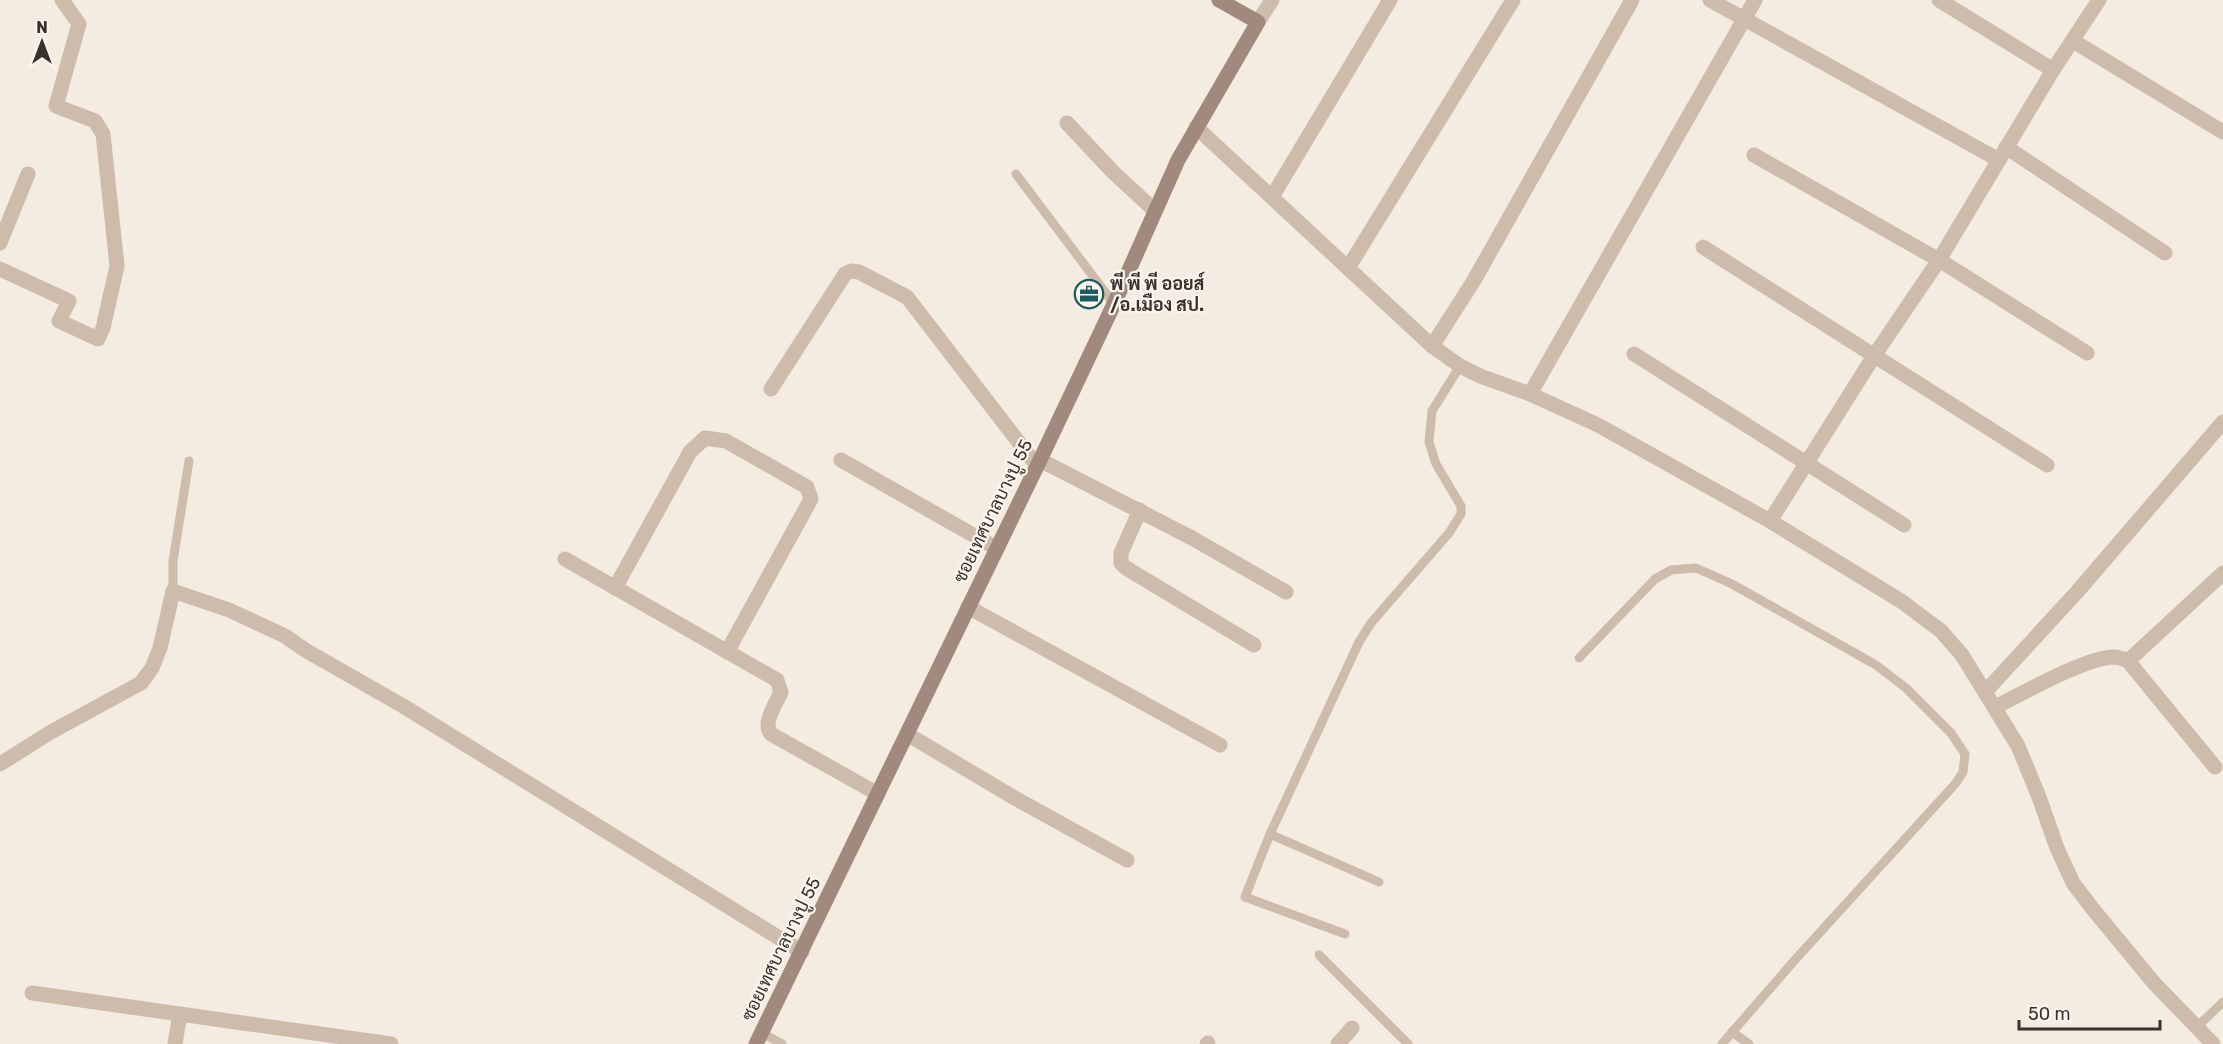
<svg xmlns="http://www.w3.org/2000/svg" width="2223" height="1044" viewBox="0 0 2223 1044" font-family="Rubik,Sarabun,sans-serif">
<rect width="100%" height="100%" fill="#f4ebe1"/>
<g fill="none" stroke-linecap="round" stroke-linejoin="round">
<g stroke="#cdbbac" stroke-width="9">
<polyline points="1016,174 1114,304"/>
<polyline points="173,591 173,561 189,461"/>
<polyline points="1579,658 1655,579 1671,570 1696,568 1732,584 1876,665 1906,688 1951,733 1965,754 1963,772 1956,783 1793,962 1722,1044"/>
<polyline points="1270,834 1379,882"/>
<polyline points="1345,934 1245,897 1270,834 1359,642 1371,623 1449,533 1461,514 1461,506 1436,464 1429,442 1432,411 1460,366"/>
<polyline points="1319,955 1408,1044"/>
<polyline points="2197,1027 2223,1002"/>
<polyline points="1732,1032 1749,1044"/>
<polyline points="762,1033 782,1044"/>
</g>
<g stroke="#cdbbac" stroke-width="15">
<polyline points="1710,0 1999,160"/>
<polyline points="1939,0 2053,70"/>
<polyline points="1258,22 1272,0"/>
<polyline points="2073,41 2223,132"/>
<polyline points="1067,123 1113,172 1154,210"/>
<polyline points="1196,127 1432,346 1460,366 1480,376 1530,394 1598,425 1770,521 1901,601 1941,631 1962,655 2018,746 2039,797 2057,848 2073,883 2092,908 2154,983 2213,1044"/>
<polyline points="2006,147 2165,253"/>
<polyline points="1754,155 1939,260 2087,353"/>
<polyline points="1272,197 1390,0"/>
<polyline points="0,243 28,174"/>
<polyline points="1703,247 2047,465"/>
<polyline points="1348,268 1513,0"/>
<polyline points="0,269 69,301 59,321 98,339 103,328 117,266 103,134 95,121 56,106 79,24 62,0"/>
<polyline points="1432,346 1473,282 1632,0"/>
<polyline points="1634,354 1904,525"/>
<polyline points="771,389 845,274 851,271 859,272 907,297 1037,466"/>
<polyline points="1530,394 1755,0"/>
<polyline points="841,460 996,548"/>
<polyline points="1040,460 1192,538 1286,592"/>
<polyline points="1140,510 1121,553 1121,563 1126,568 1254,645"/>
<polyline points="1770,521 1874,356 1939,260 2053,70 2099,0"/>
<path d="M565,559L777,680L781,692C776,704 762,723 771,734L878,794"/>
<polyline points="615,588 690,452 705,438 726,441 807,487 811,499 727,652"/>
<polyline points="968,607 1220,745"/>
<polyline points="2128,661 2223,573"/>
<polyline points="1986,691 2077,592 2223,422"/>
<path d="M1995,707C2024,693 2084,658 2114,657C2119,657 2123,659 2128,661L2215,767"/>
<polyline points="907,734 1013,797 1127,860"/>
<polyline points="0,764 51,732 141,683 152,668 160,648 173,591 229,610 285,636 305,650 403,706 802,952"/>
<polyline points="32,993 391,1044"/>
<polyline points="175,1044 180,1014"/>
<polyline points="1207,1044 1208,1043"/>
<polyline points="1338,1044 1352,1028"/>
</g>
<polyline stroke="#a18a7d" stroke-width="15" points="756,1044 1040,460 1114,304 1178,160 1258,22 1219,0"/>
</g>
<defs>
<g id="office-ring" transform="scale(1.5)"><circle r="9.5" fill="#fbf5ee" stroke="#1f5a5e" stroke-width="1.5"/><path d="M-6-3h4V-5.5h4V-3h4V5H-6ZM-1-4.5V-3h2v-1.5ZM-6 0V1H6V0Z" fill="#1f5a5e"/></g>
</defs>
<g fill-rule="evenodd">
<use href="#office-ring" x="1089" y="294"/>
</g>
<g text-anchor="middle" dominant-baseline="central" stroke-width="4.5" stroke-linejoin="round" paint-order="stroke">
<g font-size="18" font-weight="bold" fill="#3b302b" stroke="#fbf5ee" text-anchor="start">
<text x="1110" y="284">พี พี พี ออยส์<tspan x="1110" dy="21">/อ.เมือง สป.</tspan></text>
</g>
<g font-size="18" fill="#3b302b" stroke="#fbf5ee">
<text transform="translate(993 511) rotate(-64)">ซอยเทศบาลบางปู 55</text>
<text transform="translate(781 949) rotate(-64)">ซอยเทศบาลบางปู 55</text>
</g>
</g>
<g transform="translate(42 42)" stroke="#fbf5ee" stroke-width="4.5" paint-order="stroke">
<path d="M0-4.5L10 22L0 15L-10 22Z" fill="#3b302b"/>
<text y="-9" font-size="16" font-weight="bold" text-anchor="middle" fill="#3b302b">N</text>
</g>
<path d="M2019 1020v9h141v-9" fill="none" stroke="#3b302b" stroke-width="3"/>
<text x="2028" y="1020" font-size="18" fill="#3b302b" stroke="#fbf5ee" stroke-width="4.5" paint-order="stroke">50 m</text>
</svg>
